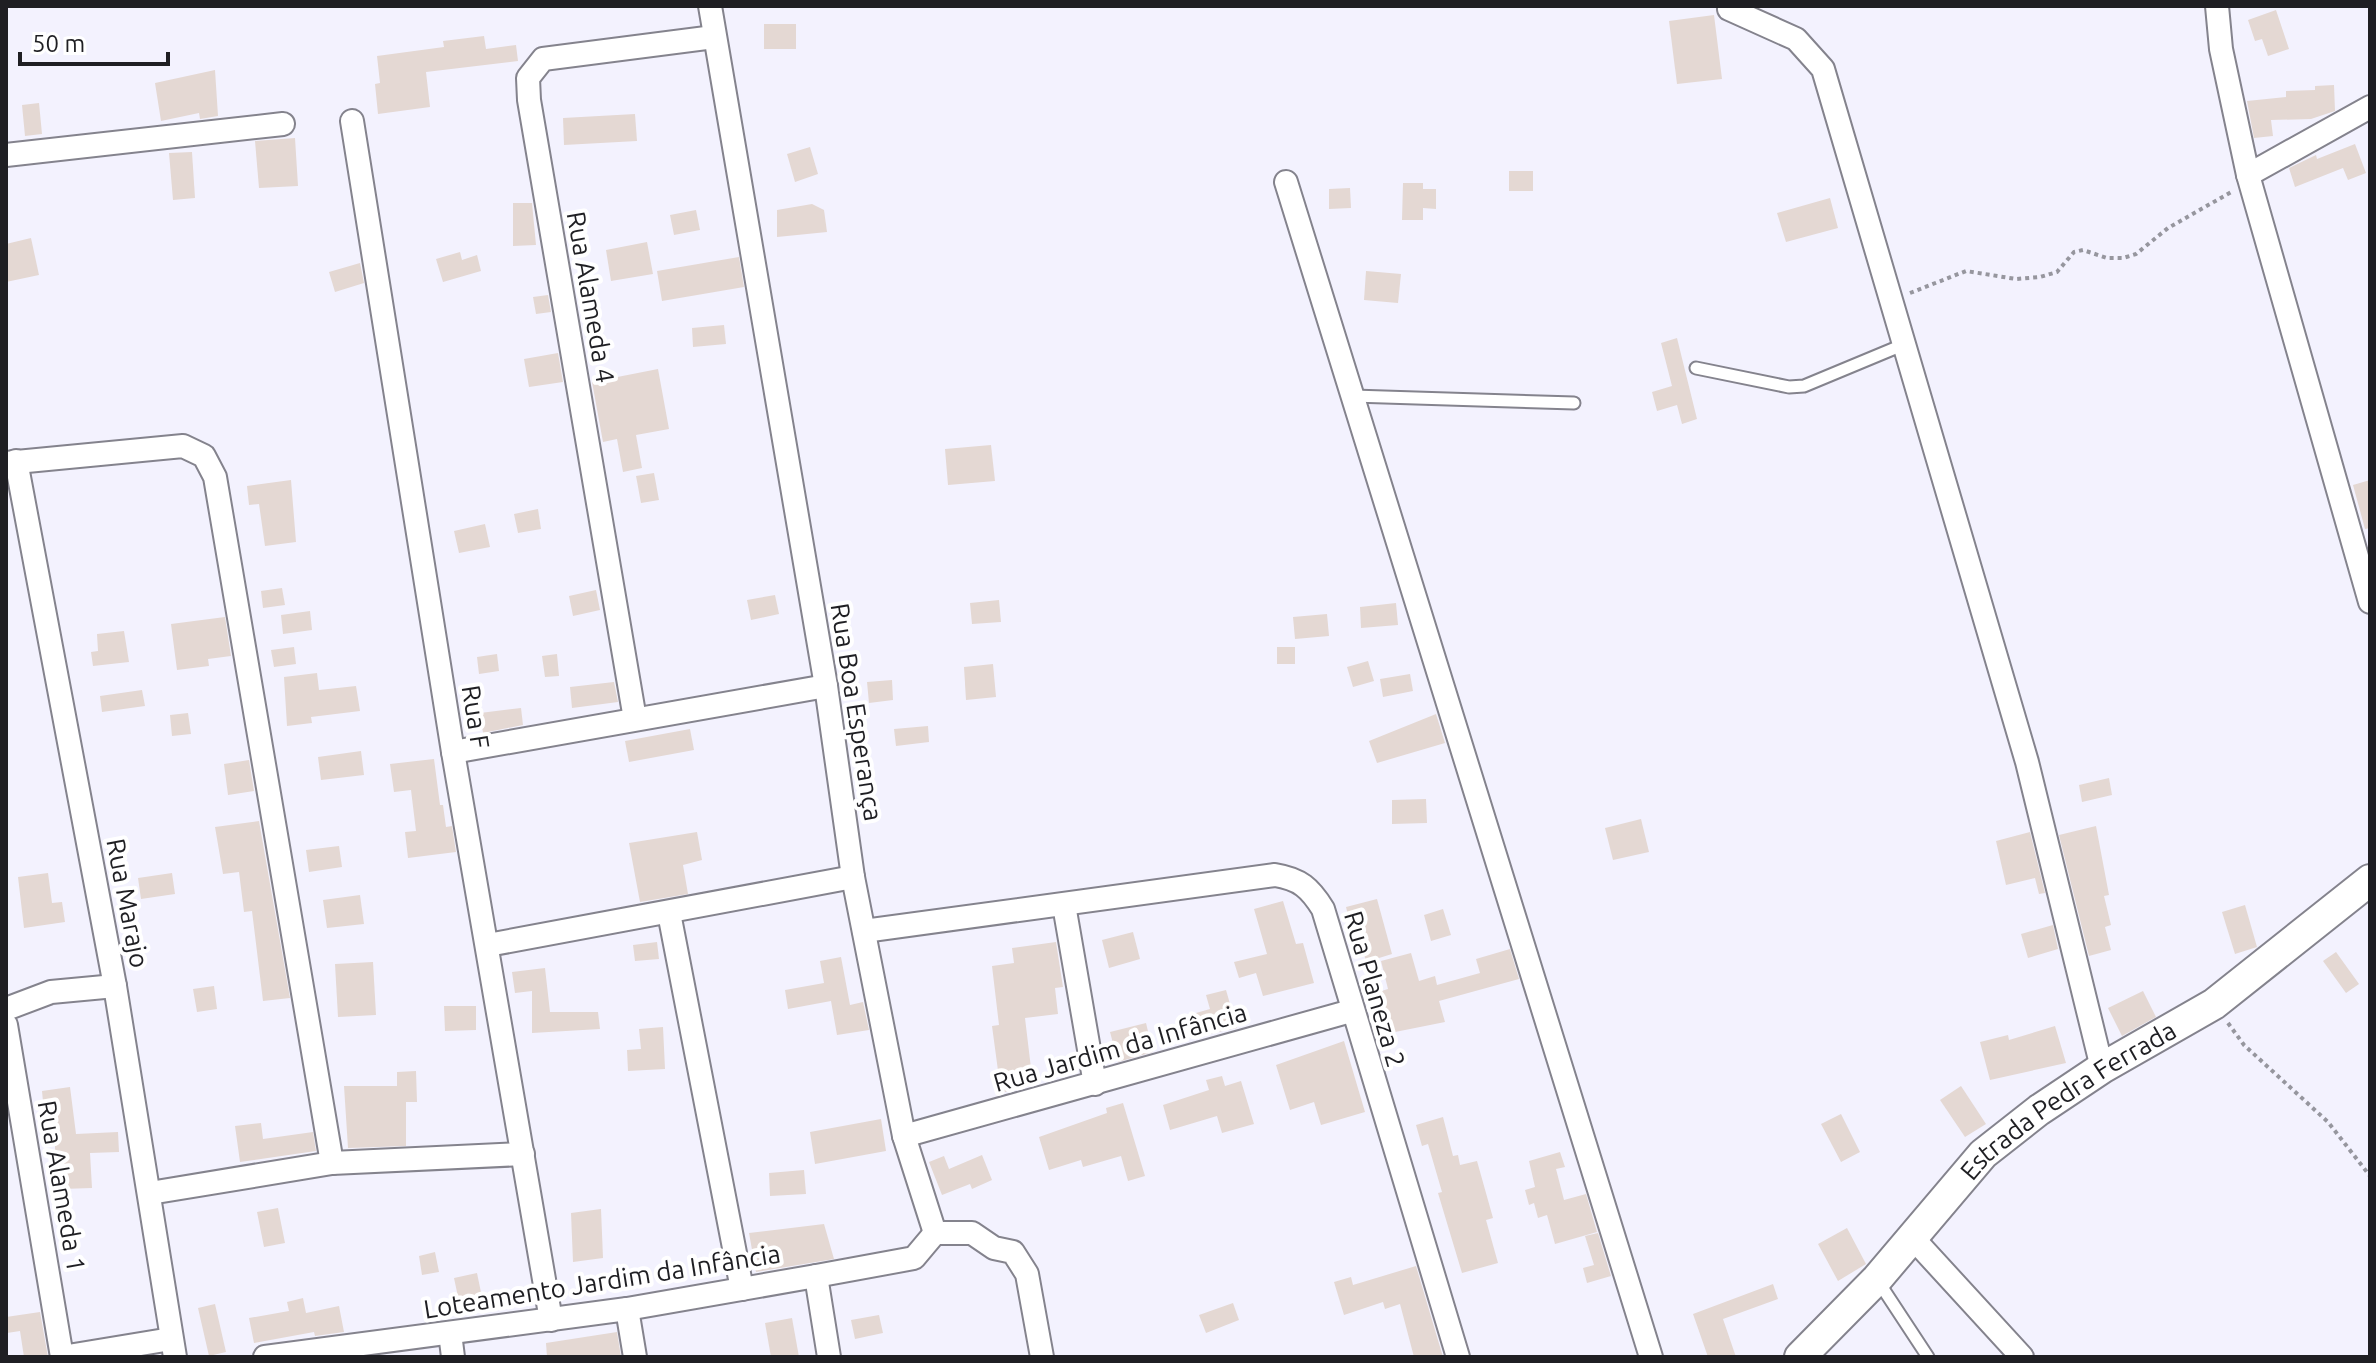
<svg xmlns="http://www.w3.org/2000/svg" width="2376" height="1363" viewBox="0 0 2376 1363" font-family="Ubuntu,sans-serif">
<rect width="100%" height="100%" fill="#f3f2fe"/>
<g fill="#e4d8d3">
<polygon points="2276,10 2289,49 2268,56 2262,39 2255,41 2248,20"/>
<polygon points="1714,15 1722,79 1677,84 1669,21"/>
<rect x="764" y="24" width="32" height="25"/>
<polygon points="484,36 486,49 516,45 518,61 426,72 430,107 378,114 375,84 380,83 377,56 444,47 443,41"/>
<polygon points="215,70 218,116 200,119 199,113 161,121 155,83"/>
<polygon points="2334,85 2335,111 2311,119 2271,120 2273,136 2254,138 2247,101 2286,97 2286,91 2315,90 2315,86"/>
<polygon points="39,103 42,134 25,136 22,105"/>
<polygon points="635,114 637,141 564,145 563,118"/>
<polygon points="295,138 298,186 259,188 255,141"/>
<polygon points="2355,144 2366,173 2348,180 2343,168 2295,187 2289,168 2316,155 2317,159"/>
<polygon points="810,147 818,174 795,182 787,154"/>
<polygon points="192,152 195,198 173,200 169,153"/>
<rect x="1509" y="171" width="24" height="20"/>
<polygon points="1403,183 1423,183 1423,189 1436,189 1436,209 1423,208 1423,220 1402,220"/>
<polygon points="1350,188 1351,208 1329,209 1329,189"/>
<polygon points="1830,198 1838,228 1786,242 1777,213"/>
<polygon points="513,203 532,203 536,245 513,246"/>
<polygon points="812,204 824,210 827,232 777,237 777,210"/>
<polygon points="696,210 700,230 674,235 670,215"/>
<polygon points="31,238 39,275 6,282 6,244"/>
<polygon points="647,242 653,274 611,281 606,250"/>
<polygon points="460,252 462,260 477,255 481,271 443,282 436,259"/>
<polygon points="739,257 744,287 662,301 657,271"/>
<polygon points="360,263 364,283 335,292 329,272"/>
<polygon points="1366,271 1401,274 1398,303 1364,300"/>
<polygon points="548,295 551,312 536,314 533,297"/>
<polygon points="724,325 726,344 693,347 692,328"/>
<polygon points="1677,338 1697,419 1682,424 1677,405 1657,411 1652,392 1672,386 1661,343"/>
<polygon points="558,353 563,382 529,387 524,359"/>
<polygon points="658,369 669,429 636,435 642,468 623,472 617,439 603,442 592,382"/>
<polygon points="991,445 995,481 948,485 945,449"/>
<polygon points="654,473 659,500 641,503 636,476"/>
<polygon points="291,480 296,542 265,546 259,504 249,505 247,486"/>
<polygon points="2370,480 2370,528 2365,529 2353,485"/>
<polygon points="538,509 541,529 518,533 514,514"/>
<polygon points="485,524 490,547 459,553 454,531"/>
<polygon points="282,588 285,605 263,608 261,591"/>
<polygon points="596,590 600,610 573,616 569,596"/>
<polygon points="775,595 779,614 751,620 747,600"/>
<polygon points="999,600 1001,622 972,624 970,603"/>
<polygon points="1396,603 1398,625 1361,628 1360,607"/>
<polygon points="310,611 312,630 283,634 281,615"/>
<polygon points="1327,614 1329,636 1295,639 1293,617"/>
<polygon points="225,617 231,656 208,659 209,666 177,670 171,624"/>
<polygon points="124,631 129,662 93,666 91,652 98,651 97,634"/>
<polygon points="294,647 296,664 274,667 271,650"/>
<rect x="1277" y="647" width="18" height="17"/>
<polygon points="497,654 499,671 479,674 477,657"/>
<polygon points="557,654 559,676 545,677 542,656"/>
<polygon points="1368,661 1374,681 1353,687 1347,667"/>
<polygon points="993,664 996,697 966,700 964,667"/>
<polygon points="317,673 319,690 356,686 360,711 311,717 312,723 287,726 284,677"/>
<polygon points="1410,674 1413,691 1383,697 1380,679"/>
<polygon points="892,680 893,700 869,703 867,682"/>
<polygon points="614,682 618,702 572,708 570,687"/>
<polygon points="142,690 145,706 102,712 100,696"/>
<polygon points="521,708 523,725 483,733 480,713"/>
<polygon points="188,713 191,734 172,736 170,715"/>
<polygon points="1436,714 1445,743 1377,763 1369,741"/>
<polygon points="928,726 929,742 896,746 894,729"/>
<polygon points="690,729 694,750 629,762 625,741"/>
<polygon points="361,751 364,775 321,780 318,757"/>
<polygon points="434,759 440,805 443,805 446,827 452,826 456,852 408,858 405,832 416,831 411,790 394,792 390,764"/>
<polygon points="249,760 254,791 228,795 224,764"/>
<polygon points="2109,778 2112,795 2082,802 2079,785"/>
<polygon points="1426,799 1427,823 1392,824 1392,800"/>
<polygon points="1641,819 1649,852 1613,860 1605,828"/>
<polygon points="259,821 290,998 263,1001 252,911 244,912 239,872 223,874 215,827"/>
<polygon points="2096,826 2109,895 2104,896 2111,925 2105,927 2111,950 2089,956 2059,835"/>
<polygon points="697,832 702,860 683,865 688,894 640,902 629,843"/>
<polygon points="2030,832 2045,893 2039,894 2035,878 2006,885 1996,841"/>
<polygon points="339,846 342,867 309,872 306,850"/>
<polygon points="48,873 52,903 62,902 65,922 24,928 18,877"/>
<polygon points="172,873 175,894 141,899 138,878"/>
<polygon points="360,895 364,924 327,928 323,900"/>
<polygon points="1377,899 1392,954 1366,962 1359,934 1353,936 1346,907"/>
<polygon points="1283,901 1296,944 1303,943 1314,983 1263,996 1256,973 1239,978 1234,962 1267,954 1254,909"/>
<polygon points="2245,905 2257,947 2235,954 2222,912"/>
<polygon points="1443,909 1451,935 1431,941 1424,915"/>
<polygon points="2053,925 2058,949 2028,958 2021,934"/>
<polygon points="1133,932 1140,959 1109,968 1102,940"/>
<polygon points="657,942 659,959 635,961 633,945"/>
<polygon points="1056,942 1063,987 1055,988 1058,1014 1025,1018 1033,1085 1001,1093 992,1026 999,1025 992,966 1014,963 1012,948"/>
<polygon points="1510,949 1519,979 1439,1001 1445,1022 1385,1034 1375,993 1388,989 1381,961 1411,953 1419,981 1435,976 1437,985 1480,973 1476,959"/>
<polygon points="2336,952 2359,984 2346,993 2323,961"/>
<polygon points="841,957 850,1005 863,1002 869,1030 837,1035 831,1001 788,1009 785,990 824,983 820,961"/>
<polygon points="373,962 376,1015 338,1017 335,964"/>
<polygon points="545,968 550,1012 598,1012 600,1029 532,1033 532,991 515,993 512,972"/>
<polygon points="214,986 217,1009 197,1012 193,989"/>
<polygon points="1226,990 1237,1028 1195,1037 1189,1015 1210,1009 1206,995"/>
<polygon points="2143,991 2156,1017 2122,1036 2108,1008"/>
<polygon points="444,1006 476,1006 476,1030 445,1031"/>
<polygon points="1146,1023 1153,1052 1118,1062 1110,1032"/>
<polygon points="2055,1026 2066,1063 1990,1080 1980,1042 2008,1035 2009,1040"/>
<polygon points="663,1027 665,1069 628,1071 627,1050 641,1049 639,1029"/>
<polygon points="1344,1041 1365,1112 1321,1125 1314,1102 1290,1110 1276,1065"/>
<polygon points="416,1071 417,1102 406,1102 406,1146 348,1148 344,1086 397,1086 397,1072"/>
<polygon points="1222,1076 1225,1086 1241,1081 1254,1124 1222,1133 1217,1116 1170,1130 1163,1105 1209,1090 1206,1080"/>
<polygon points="1961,1086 1986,1124 1965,1137 1940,1100"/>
<polygon points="70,1087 76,1134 118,1132 119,1152 90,1153 92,1188 62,1189 61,1165 55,1166 55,1129 51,1130 49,1111 44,1112 42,1091"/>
<polygon points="1123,1103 1145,1176 1128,1181 1121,1156 1083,1167 1081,1160 1049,1170 1039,1137 1107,1113 1106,1108"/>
<polygon points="1841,1114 1860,1152 1841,1162 1821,1124"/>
<polygon points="1443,1117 1453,1156 1458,1155 1460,1165 1477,1161 1493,1218 1486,1220 1498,1263 1462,1273 1438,1193 1442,1192 1428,1144 1422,1146 1416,1125"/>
<polygon points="881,1119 886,1151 815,1164 810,1132"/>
<polygon points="261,1123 263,1139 313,1132 316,1151 240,1162 235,1126"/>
<polygon points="1560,1152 1565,1167 1556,1169 1564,1200 1586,1194 1597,1232 1555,1244 1547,1215 1538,1218 1534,1203 1529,1205 1525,1190 1535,1187 1529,1161"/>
<polygon points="982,1155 992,1180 972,1189 970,1184 942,1195 929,1162 944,1156 949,1169"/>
<polygon points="804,1170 806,1194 770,1196 769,1173"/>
<polygon points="278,1208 285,1243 264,1247 257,1212"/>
<polygon points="601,1209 603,1258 573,1262 571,1213"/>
<polygon points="824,1224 834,1259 756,1272 749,1233"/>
<polygon points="1847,1228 1866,1264 1838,1281 1818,1244"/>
<polygon points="1598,1233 1611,1276 1587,1283 1583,1268 1594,1265 1585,1236"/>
<polygon points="435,1252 439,1272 422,1275 419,1256"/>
<polygon points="1416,1266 1443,1357 1414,1357 1400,1304 1385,1309 1383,1302 1344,1315 1334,1282 1351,1277 1353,1285"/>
<polygon points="477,1273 484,1307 461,1311 454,1278"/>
<polygon points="1773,1284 1778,1299 1723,1319 1736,1357 1708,1357 1693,1314"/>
<polygon points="303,1298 306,1313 339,1306 344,1332 315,1336 314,1332 254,1343 249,1318 289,1311 287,1302"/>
<polygon points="1233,1303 1239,1320 1206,1333 1199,1315"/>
<polygon points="215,1304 226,1352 209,1356 198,1308"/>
<polygon points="40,1312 48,1357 24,1357 20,1331 7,1333 6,1317"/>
<polygon points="879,1315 883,1333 855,1339 851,1320"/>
<polygon points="792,1318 799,1357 771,1357 765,1323"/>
<polygon points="617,1332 621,1357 547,1357 546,1343"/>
</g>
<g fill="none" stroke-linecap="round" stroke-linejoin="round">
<g stroke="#84838d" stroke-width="15">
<g id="lane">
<polyline points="1696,368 1789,387 1804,386 1905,344"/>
<polyline points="1353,396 1574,403"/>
<polyline points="1878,1281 1928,1357"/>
</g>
</g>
<g stroke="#84838d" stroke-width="26">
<g id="street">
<polyline points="710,6 826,686 853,877 904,1136 935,1233 972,1233 994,1248 1013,1252 1027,1274 1042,1357"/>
<polyline points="2217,6 2221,49 2248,175 2370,602"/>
<polyline points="1729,9 1796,39 1823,69 2027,762 2102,1068"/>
<polyline points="352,121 453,752 551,1320"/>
<polyline points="6,155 283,124"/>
<polyline points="2248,175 2370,107"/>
<polyline points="1286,182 1651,1357"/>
<polyline points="16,461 115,986 175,1357"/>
<polyline points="6,463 183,446 204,456 215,477 332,1163"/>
<polyline points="635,719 529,100 528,78 543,59 714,37"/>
<polyline points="453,752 826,686"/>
<polyline points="1064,905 1095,1084"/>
<polyline points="669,913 742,1289"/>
<path d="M864,931L1275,875C1300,879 1310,888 1323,909L1458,1357"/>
<polyline points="488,945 853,877"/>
<polyline points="6,1009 51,992 115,986"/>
<polyline points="6,1025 62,1357 171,1339"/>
<polyline points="904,1136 1351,1011"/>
<polyline points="150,1193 332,1163 523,1154"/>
<polyline points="1911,1236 2022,1357"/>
<polyline points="816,1276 829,1357"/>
<polyline points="627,1309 635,1357"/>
<polyline points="450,1333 453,1357"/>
<polyline points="265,1357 627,1309 816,1276 914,1258 935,1233"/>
</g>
</g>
<g stroke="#84838d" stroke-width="34">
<g id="secondary">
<path id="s1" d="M1800,1357L1877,1279L1983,1154L2039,1110L2102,1068L2214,1004L2370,880"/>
</g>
</g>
<g stroke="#96969e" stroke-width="4" stroke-dasharray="4 4" stroke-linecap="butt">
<polyline points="1910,293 1966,271 2016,279 2040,277 2057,272 2074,252 2083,250 2107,258 2123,258 2136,254 2168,228 2233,191"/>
<polyline points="2228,1023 2244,1045 2328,1122 2370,1176"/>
</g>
<use href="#lane" stroke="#fff" stroke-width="11"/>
<use href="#street" stroke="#fff" stroke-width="22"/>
<use href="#secondary" stroke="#fff" stroke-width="30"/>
</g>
<g text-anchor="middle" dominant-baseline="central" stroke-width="8" stroke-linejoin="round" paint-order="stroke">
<g font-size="26" fill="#1f1f23" stroke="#fff">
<text transform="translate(591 297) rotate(80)">Rua Alameda 4</text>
<text transform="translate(857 712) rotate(81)">Rua Boa Esperança</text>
<text transform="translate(476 717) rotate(81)">Rua F</text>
<text transform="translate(128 903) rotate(79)">Rua Marajo</text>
<text transform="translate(1375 989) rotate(74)">Rua Planeza 2</text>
<text transform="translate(1120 1047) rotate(-16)">Rua Jardim da Infância</text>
<text stroke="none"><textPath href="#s1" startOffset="374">Estrada Pedra Ferrada</textPath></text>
<text transform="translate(62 1186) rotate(80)">Rua Alameda 1</text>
<text transform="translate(602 1281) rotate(-9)">Loteamento Jardim da Infância</text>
</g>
</g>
<rect width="2376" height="1363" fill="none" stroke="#1f1f23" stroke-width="16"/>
<path d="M20 52v12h148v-12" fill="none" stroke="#1f1f23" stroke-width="4"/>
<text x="32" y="52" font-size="24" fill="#1f1f23" stroke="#ffffff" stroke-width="6" paint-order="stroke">50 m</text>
</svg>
